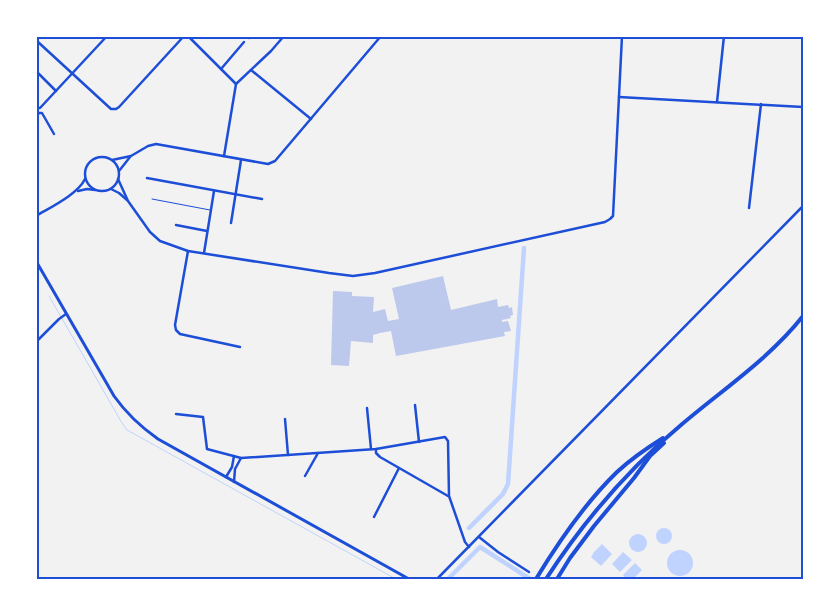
<svg xmlns="http://www.w3.org/2000/svg" width="839" height="615" viewBox="0 0 839 615" font-family="'PT Sans Narrow',sans-serif">
<rect width="100%" height="100%" fill="#f2f2f2"/>
<g fill="#bfd3fe">
<circle cx="664" cy="536" r="8"/>
<circle cx="638" cy="543" r="9"/>
<polygon points="602,544 612,554 601,566 591,557 593,554 593,553"/>
<circle cx="680" cy="563" r="13"/>
<polygon points="623,552 632,560 620,572 612,564"/>
<polygon points="635,563 642,570 633,579 626,579 623,575"/>
</g>
<g fill="none" stroke-linecap="round" stroke-linejoin="round">
<polyline stroke="#bfd3fe" stroke-width="1" points="49,296 122,423 127,430 396,579"/>
<g stroke="#bfd3fe" stroke-width="4.5">
<polyline points="469,528 503,494 508,484 524,248"/>
<polyline points="448,579 480,547 530,579"/>
</g>
</g>
<polygon fill="#bdc9ec" points="443,276 451,310 497,299 498,307 508,305 509,308 512,307 513,315 510,316 511,318 502,320 502,322 508,321 511,331 504,332 505,336 396,356 391,331 380,333 373,335 373,343 351,341 349,366 331,365 333,291 352,292 352,296 374,297 373,312 385,309 388,321 399,319 392,288"/>
<g fill="none" stroke-linecap="round" stroke-linejoin="round">
<polyline stroke="#1d4ed8" stroke-width="1" points="152,199 210,210"/>
<g stroke="#1d4ed8" stroke-width="2.5">
<polyline points="188,36 236,84"/>
<polyline points="249,38 250,36"/>
<polyline points="36,41 38,42 111,109 116,109 119,107 184,36"/>
<polyline points="221,69 244,42"/>
<polyline points="251,70 311,119"/>
<polyline points="36,71 56,91"/>
<polyline points="619,97 803,107"/>
<polyline points="717,102 724,36"/>
<polyline points="36,108 40,108 107,36"/>
<polyline points="36,116 39,113 42,113 54,134"/>
<polyline points="224,156 236,84 271,51 284,36"/>
<circle cx="102" cy="174" r="17"/>
<polyline points="112,160 131,156 148,146 156,144 268,164 275,161 381,36"/>
<polyline points="119,171 130,157"/>
<polyline points="147,178 262,199"/>
<polyline points="118,179 128,201 150,232 160,241 188,251 329,273 353,276 375,273 605,222 610,219 613,216 622,36"/>
<polyline points="111,189 119,193 127,200"/>
<polyline points="78,191 87,189 95,190"/>
<polyline points="749,208 761,104"/>
<path d="M36,216C51,207 78,194 85,179"/>
<polyline points="231,223 241,160"/>
<polyline points="176,225 207,231"/>
<polyline points="188,251 175,325 176,330 180,334 240,347"/>
<polyline points="204,253 214,191"/>
<polyline points="36,342 59,319 66,314"/>
<polyline points="415,405 419,442"/>
<polyline points="367,408 371,449"/>
<polyline points="176,414 203,417 207,449 241,458 376,449 445,437 448,441 449,496 465,542 469,547"/>
<polyline points="285,419 288,455"/>
<polyline points="376,449 376,453 380,457 448,496"/>
<polyline points="305,476 318,453"/>
<polyline points="226,477 232,467 234,456"/>
<polyline points="234,482 235,469 241,458"/>
<polyline points="374,517 399,468"/>
<polyline points="479,537 498,552 529,572"/>
<polyline points="437,579 803,206"/>
</g>
<path stroke="#1d4ed8" stroke-width="3" d="M36,261L114,396C126,413 141,427 158,439L409,579"/>
<g stroke="#1d4ed8" stroke-width="4">
<path d="M536,579C559,541 585,503 617,472C631,459 647,448 663,438"/>
<path d="M546,579C585,519 627,470 681,425C722,390 769,359 803,316"/>
<polyline points="557,579 570,558 594,526 634,478 650,456 664,443"/>
</g>
</g>
<rect width="839" height="615" fill="none" stroke="#ffffff" stroke-width="75"/>
<rect x="38" y="38" width="764" height="540" fill="none" stroke="#1d4ed8" stroke-width="2"/>
</svg>
